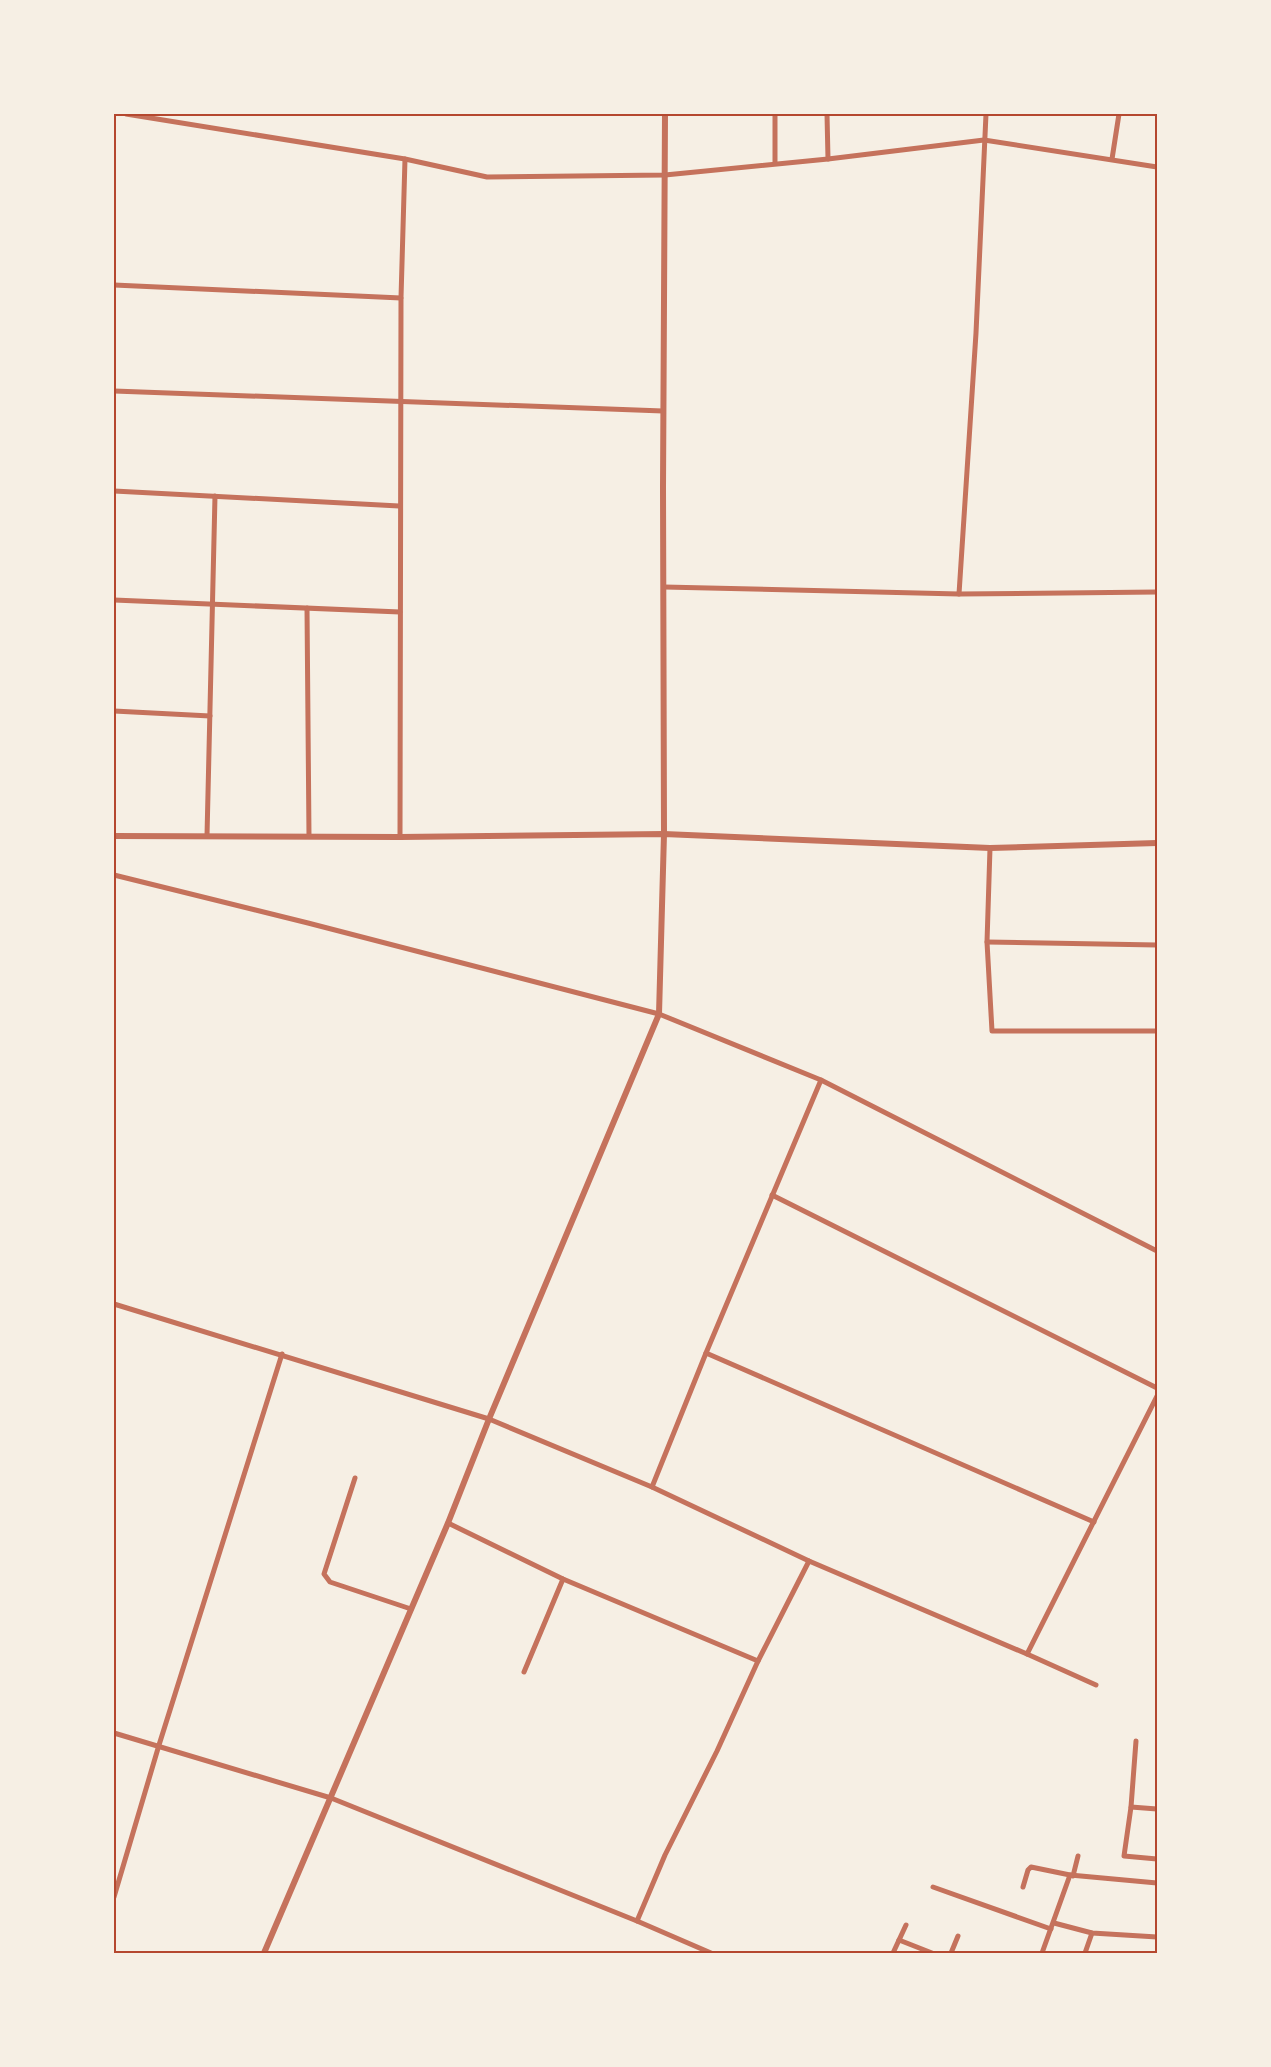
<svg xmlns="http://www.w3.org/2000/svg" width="1271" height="2067" viewBox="0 0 1271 2067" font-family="'Playfair Display',serif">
<rect width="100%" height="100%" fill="#f6efe4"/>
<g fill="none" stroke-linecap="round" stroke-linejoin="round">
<g stroke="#c5725c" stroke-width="5">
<polyline points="126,114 405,159 487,177 665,175 828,159 984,140 1157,167"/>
<polyline points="775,114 775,163"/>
<polyline points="827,114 828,159"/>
<polyline points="1112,159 1119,114"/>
<polyline points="114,285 401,298"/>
<polyline points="114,391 663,411"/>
<polyline points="114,491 399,506"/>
<polyline points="664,587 959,594 1157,592"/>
<polyline points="959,594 976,333 986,114"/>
<polyline points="114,600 400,612"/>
<polyline points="307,608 309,836"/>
<polyline points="114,711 210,716"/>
<polyline points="207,836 215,496"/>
<polyline points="400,837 401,298 405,159"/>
<polyline points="990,848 987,942 992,1031 1157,1031"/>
<polyline points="114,875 308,923 659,1014 821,1080 1157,1251"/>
<polyline points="987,942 1157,945"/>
<polyline points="772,1195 1157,1388"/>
<polyline points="114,1304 489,1419 652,1487 809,1561 1027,1654 1096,1685"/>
<polyline points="706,1353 1094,1522"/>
<polyline points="355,1478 324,1574 330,1582 411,1609"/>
<polyline points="652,1487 706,1353 821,1080"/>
<polyline points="448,1523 563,1579 758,1661"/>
<polyline points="1027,1654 1157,1396"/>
<polyline points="524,1672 563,1579"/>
<polyline points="114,1733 331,1798 637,1921 711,1953"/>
<polyline points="1136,1741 1131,1807 1124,1856 1157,1859"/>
<polyline points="1131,1807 1157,1809"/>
<polyline points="1073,1876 1078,1856"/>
<polyline points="933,1887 1051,1929"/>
<polyline points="1023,1887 1028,1870 1031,1867 1070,1875"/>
<polyline points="114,1897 159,1745 282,1354"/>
<polyline points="637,1921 665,1855 717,1751 758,1661 809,1561"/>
<polyline points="1054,1923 1092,1933 1157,1937"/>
<polyline points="899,1940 932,1953"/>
<polyline points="893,1953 906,1925"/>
<polyline points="951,1953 958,1936"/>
<polyline points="1042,1953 1070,1875 1157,1883"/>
<polyline points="1085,1953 1092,1933"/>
</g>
<g stroke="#c5725c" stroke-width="6">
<polyline points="114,836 400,837 664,834 990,848 1157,843"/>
<polyline points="264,1953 448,1523 489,1419 659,1014 664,834 663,487 665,114"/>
</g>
</g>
<rect width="1271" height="2067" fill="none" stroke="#f6efe4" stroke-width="230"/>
<rect x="115" y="115" width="1041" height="1837" fill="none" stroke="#b5482f" stroke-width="2"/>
</svg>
